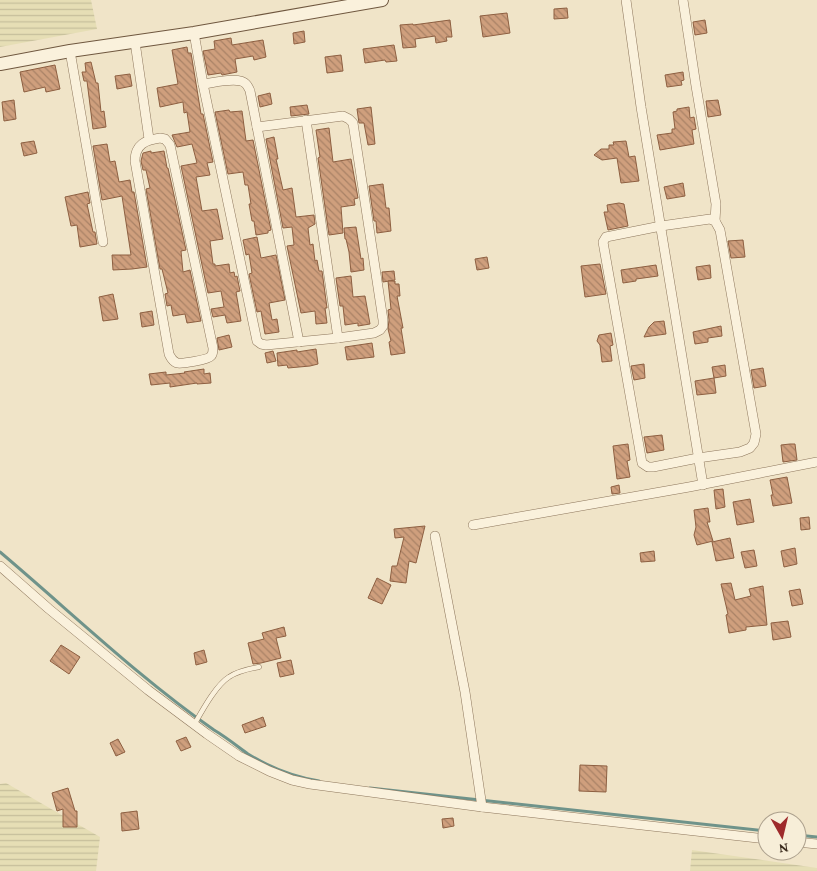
<svg xmlns="http://www.w3.org/2000/svg" width="817" height="871" viewBox="0 0 817 871" font-family="'Crimson Pro',serif">
<defs>
<pattern id="farmland-rules" width="6" height="5" patternUnits="userSpaceOnUse" patternTransform="scale(1.25)"><rect width="6" height="5" fill="#e6deb5"/><path d="M0 2.5h6" fill="none" stroke="#c6bf9b"/></pattern>
<pattern id="building-back-hatch" width="6" height="6" patternUnits="userSpaceOnUse" patternTransform="scale(1.25)"><rect width="6" height="6" fill="#cf9f7d"/><path d="M-1 5l2 2M0 0l6 6M5-1l2 2" fill="none" stroke="#a98266"/></pattern>
</defs>
<rect width="100%" height="100%" fill="#f0e4c8"/>
<g fill="url(#farmland-rules)">
<polygon points="0,0 91,0 97,29 0,47"/>
<polygon points="6,783 100,837 96,871 0,871 0,784"/>
<polygon points="692,850 817,868 817,871 690,871"/>
</g>
<g fill="none" stroke-linecap="round" stroke-linejoin="round">
<g stroke="#6f938a" stroke-width="3">
<path d="M0,552C71,612 138,677 214,730C226,737 237,746 248,754C269,767 295,777 319,781"/>
<polyline points="370,788 767,831"/>
<polyline points="797,835 817,837"/>
</g>
</g>
<g fill="url(#building-back-hatch)" stroke="#8d5f41">
<polygon points="567,8 568,18 554,19 554,9"/>
<polygon points="507,13 510,33 483,37 480,16"/>
<polygon points="450,20 452,37 446,37 447,41 436,43 435,36 415,39 416,47 403,48 400,25 413,24 413,25"/>
<polygon points="705,20 707,33 695,35 693,22"/>
<polygon points="304,31 305,42 294,44 293,33"/>
<polygon points="231,38 232,45 263,40 266,57 254,60 253,56 235,59 237,72 222,75 221,73 208,75 203,51 215,49 214,41"/>
<polygon points="394,45 397,61 386,62 385,60 365,63 363,49"/>
<polygon points="187,47 188,53 191,53 201,114 203,114 213,162 207,163 210,175 196,177 202,211 217,209 223,239 210,241 213,264 215,264 215,266 229,264 230,273 234,272 235,277 237,276 240,291 236,292 241,321 227,323 225,315 213,317 211,309 224,307 221,291 208,293 181,166 197,163 192,144 177,147 172,135 190,132 187,112 184,113 183,102 160,107 157,88 178,84 172,50"/>
<polygon points="341,55 343,71 327,73 325,57"/>
<polygon points="91,62 96,83 98,83 101,112 104,111 106,127 93,129 87,81 84,81 82,72 86,72 85,63"/>
<polygon points="55,65 60,89 46,92 45,87 24,92 20,72"/>
<polygon points="683,72 684,80 681,81 682,85 667,87 665,75"/>
<polygon points="130,74 132,86 117,89 115,76"/>
<polygon points="270,93 272,104 260,107 258,96"/>
<polygon points="14,100 16,119 4,121 2,102"/>
<polygon points="718,100 721,115 708,117 706,101"/>
<polygon points="307,105 309,114 291,116 290,107"/>
<polygon points="371,107 375,144 368,145 364,123 359,123 357,109"/>
<polygon points="689,107 690,118 694,117 696,129 692,130 694,144 660,150 657,135 672,133 672,129 675,129 673,112 677,111 677,109"/>
<polygon points="229,110 230,112 242,111 246,141 253,140 271,230 268,231 268,233 256,235 254,221 252,221 249,204 251,204 248,185 245,185 243,172 228,174 215,112"/>
<polygon points="329,128 333,162 351,159 358,198 354,199 355,205 341,207 343,233 329,235 318,158 320,157 316,130"/>
<polygon points="274,137 278,159 276,159 283,190 292,188 296,217 314,215 315,224 308,228 310,245 313,244 315,261 317,260 319,271 322,271 327,308 325,308 327,323 316,324 315,311 301,313 287,246 294,245 292,227 283,228 266,139"/>
<polygon points="34,141 37,153 24,156 21,143"/>
<polygon points="626,141 629,157 635,156 639,181 621,183 617,158 602,160 594,155 601,149 609,149 609,145 614,145 613,142"/>
<polygon points="107,144 110,162 115,161 119,182 130,180 132,192 134,192 147,267 132,269 113,270 112,255 131,255 122,196 102,200 93,146"/>
<polygon points="151,151 151,153 164,151 167,168 168,168 186,250 181,251 183,272 190,270 201,321 187,323 185,314 173,316 171,305 167,306 165,294 168,293 162,269 160,269 146,189 150,188 146,170 143,170 141,161 143,153"/>
<polygon points="683,183 685,196 667,199 664,187"/>
<polygon points="383,184 386,208 389,208 391,231 377,233 376,221 374,221 369,186"/>
<polygon points="88,192 90,203 87,204 93,232 95,232 97,244 80,247 77,225 71,226 65,197"/>
<polygon points="619,203 624,204 628,226 608,230 604,212 608,212 607,205"/>
<polygon points="356,227 361,259 363,258 364,270 351,272 349,252 346,239 345,239 344,228"/>
<polygon points="257,237 261,258 276,255 285,300 269,303 272,320 277,319 279,332 265,334 261,311 257,312 249,274 252,273 249,254 246,255 243,240"/>
<polygon points="743,240 745,257 731,258 728,241"/>
<polygon points="487,257 489,268 477,270 475,259"/>
<polygon points="600,264 606,294 585,297 581,266"/>
<polygon points="656,265 658,276 636,279 636,281 623,283 621,270"/>
<polygon points="710,265 711,278 698,280 696,267"/>
<polygon points="394,271 395,280 383,282 382,272"/>
<polygon points="351,276 353,297 365,296 370,324 358,326 358,323 345,325 343,306 340,306 336,278"/>
<polygon points="388,281 395,281 395,284 399,284 400,296 397,296 403,328 401,328 405,353 391,355 389,342 391,341 388,329 389,320 388,310 391,309"/>
<polygon points="113,294 118,319 103,321 99,297"/>
<polygon points="152,311 154,325 142,327 140,313"/>
<polygon points="664,321 666,334 644,337 649,327 654,322"/>
<polygon points="721,326 722,336 708,338 708,342 695,344 693,332"/>
<polygon points="611,333 613,345 610,346 612,361 602,362 600,345 597,341 599,335"/>
<polygon points="229,335 232,347 219,350 217,338"/>
<polygon points="372,343 374,357 347,360 345,347"/>
<polygon points="316,349 318,364 310,366 288,368 287,365 278,366 277,353 297,350 297,352"/>
<polygon points="273,351 276,361 267,363 265,353"/>
<polygon points="644,364 645,378 634,380 631,366"/>
<polygon points="725,365 726,376 714,378 712,367"/>
<polygon points="763,368 766,386 754,388 751,370"/>
<polygon points="204,369 204,374 210,373 211,383 197,384 197,383 170,387 170,383 151,385 149,374 166,372 166,375 185,373 184,372"/>
<polygon points="714,378 716,393 697,395 695,381"/>
<polygon points="662,435 664,450 647,453 644,437"/>
<polygon points="628,444 630,460 627,461 630,477 617,479 613,446"/>
<polygon points="790,444 795,444 797,460 783,462 781,445"/>
<polygon points="787,477 792,503 773,506 771,495 773,495 770,480"/>
<polygon points="619,485 620,493 612,494 611,487"/>
<polygon points="723,489 725,507 716,509 714,490"/>
<polygon points="750,499 754,522 737,525 733,502"/>
<polygon points="708,508 710,522 707,522 713,541 697,545 694,535 696,527 694,510"/>
<polygon points="809,517 810,529 801,530 800,518"/>
<polygon points="425,526 416,563 409,561 406,583 390,581 392,566 397,566 404,537 395,538 394,529"/>
<polygon points="730,538 734,558 716,561 712,542"/>
<polygon points="795,548 797,564 784,567 781,551"/>
<polygon points="754,550 757,566 745,568 741,552"/>
<polygon points="654,551 655,561 641,562 640,553"/>
<polygon points="377,578 391,585 382,604 368,598"/>
<polygon points="731,583 735,600 751,596 749,589 763,586 767,625 746,627 746,630 729,633 726,615 728,614 721,584"/>
<polygon points="800,589 803,604 792,606 789,591"/>
<polygon points="788,621 791,637 773,640 771,623"/>
<polygon points="284,627 286,636 276,638 281,658 261,663 253,664 248,643 264,639 262,633"/>
<polygon points="61,645 80,657 69,674 50,661"/>
<polygon points="204,650 207,662 196,665 194,653"/>
<polygon points="291,660 294,674 280,677 277,663"/>
<polygon points="263,717 266,726 245,733 242,725"/>
<polygon points="186,737 191,747 181,751 176,741"/>
<polygon points="118,739 125,752 116,756 110,743"/>
<polygon points="580,765 607,766 606,792 579,791"/>
<polygon points="68,788 75,811 77,811 77,827 63,827 63,809 57,811 52,793"/>
<polygon points="137,811 139,829 122,831 121,813"/>
<polygon points="453,818 454,826 443,828 442,819"/>
</g>
<g fill="none" stroke-linecap="round" stroke-linejoin="round">
<g stroke="#8d765c" stroke-width="5.5">
<path id="lane" d="M194,725C202,711 216,685 229,677C238,671 248,669 259,667"/>
</g>
<g stroke="#8d765c" stroke-width="10">
<g id="street">
<polyline points="626,0 641,107 703,485"/>
<polyline points="683,0 696,86 716,204 715,221"/>
<polyline points="194,33 203,84 257,341 261,344 266,345 338,338 374,333 380,330 383,326 383,320 353,123 349,119 343,116 257,127"/>
<polyline points="135,42 149,139"/>
<polyline points="70,51 103,242"/>
<path d="M203,84C213,83 239,76 246,84C247,85 250,90 250,91L299,342"/>
<polyline points="306,120 338,338"/>
<path d="M160,138L165,139L170,145L213,348C213,351 213,354 211,356C208,360 181,364 177,363C172,361 171,358 169,354L135,161C135,144 146,140 160,138Z"/>
<polygon points="710,219 715,221 720,230 756,434 754,443 750,448 740,452 698,458 653,467 648,467 642,463 603,242 606,237 661,226"/>
<polyline points="473,525 689,487 817,462"/>
<polyline points="435,536 465,692 482,807"/>
<polyline points="0,566 49,609 148,690 207,734 239,756 269,771 292,780 310,784 340,788 482,807 767,839"/>
<polyline points="797,842 817,844"/>
</g>
</g>
<g stroke="#6f573f" stroke-width="14">
<polyline id="secondary" points="0,64 70,51 194,33 382,0"/>
</g>
<use href="#lane" stroke="#faf1dc" stroke-width="4.5"/>
<use href="#street" stroke="#faf1dc" stroke-width="9"/>
<use href="#secondary" stroke="#faf1dc" stroke-width="12"/>
</g>
<g transform="translate(782 836) rotate(172)"><circle r="24" fill="#f7eed8" stroke="#ada18e"/>
<path d="M0-4L9 19L0 12L-9 19Z" fill="#9e2a2b"/>
<text y="-8" font-size="14" font-weight="bold" text-anchor="middle" fill="#3d2e20">N</text>
</g>
</svg>
